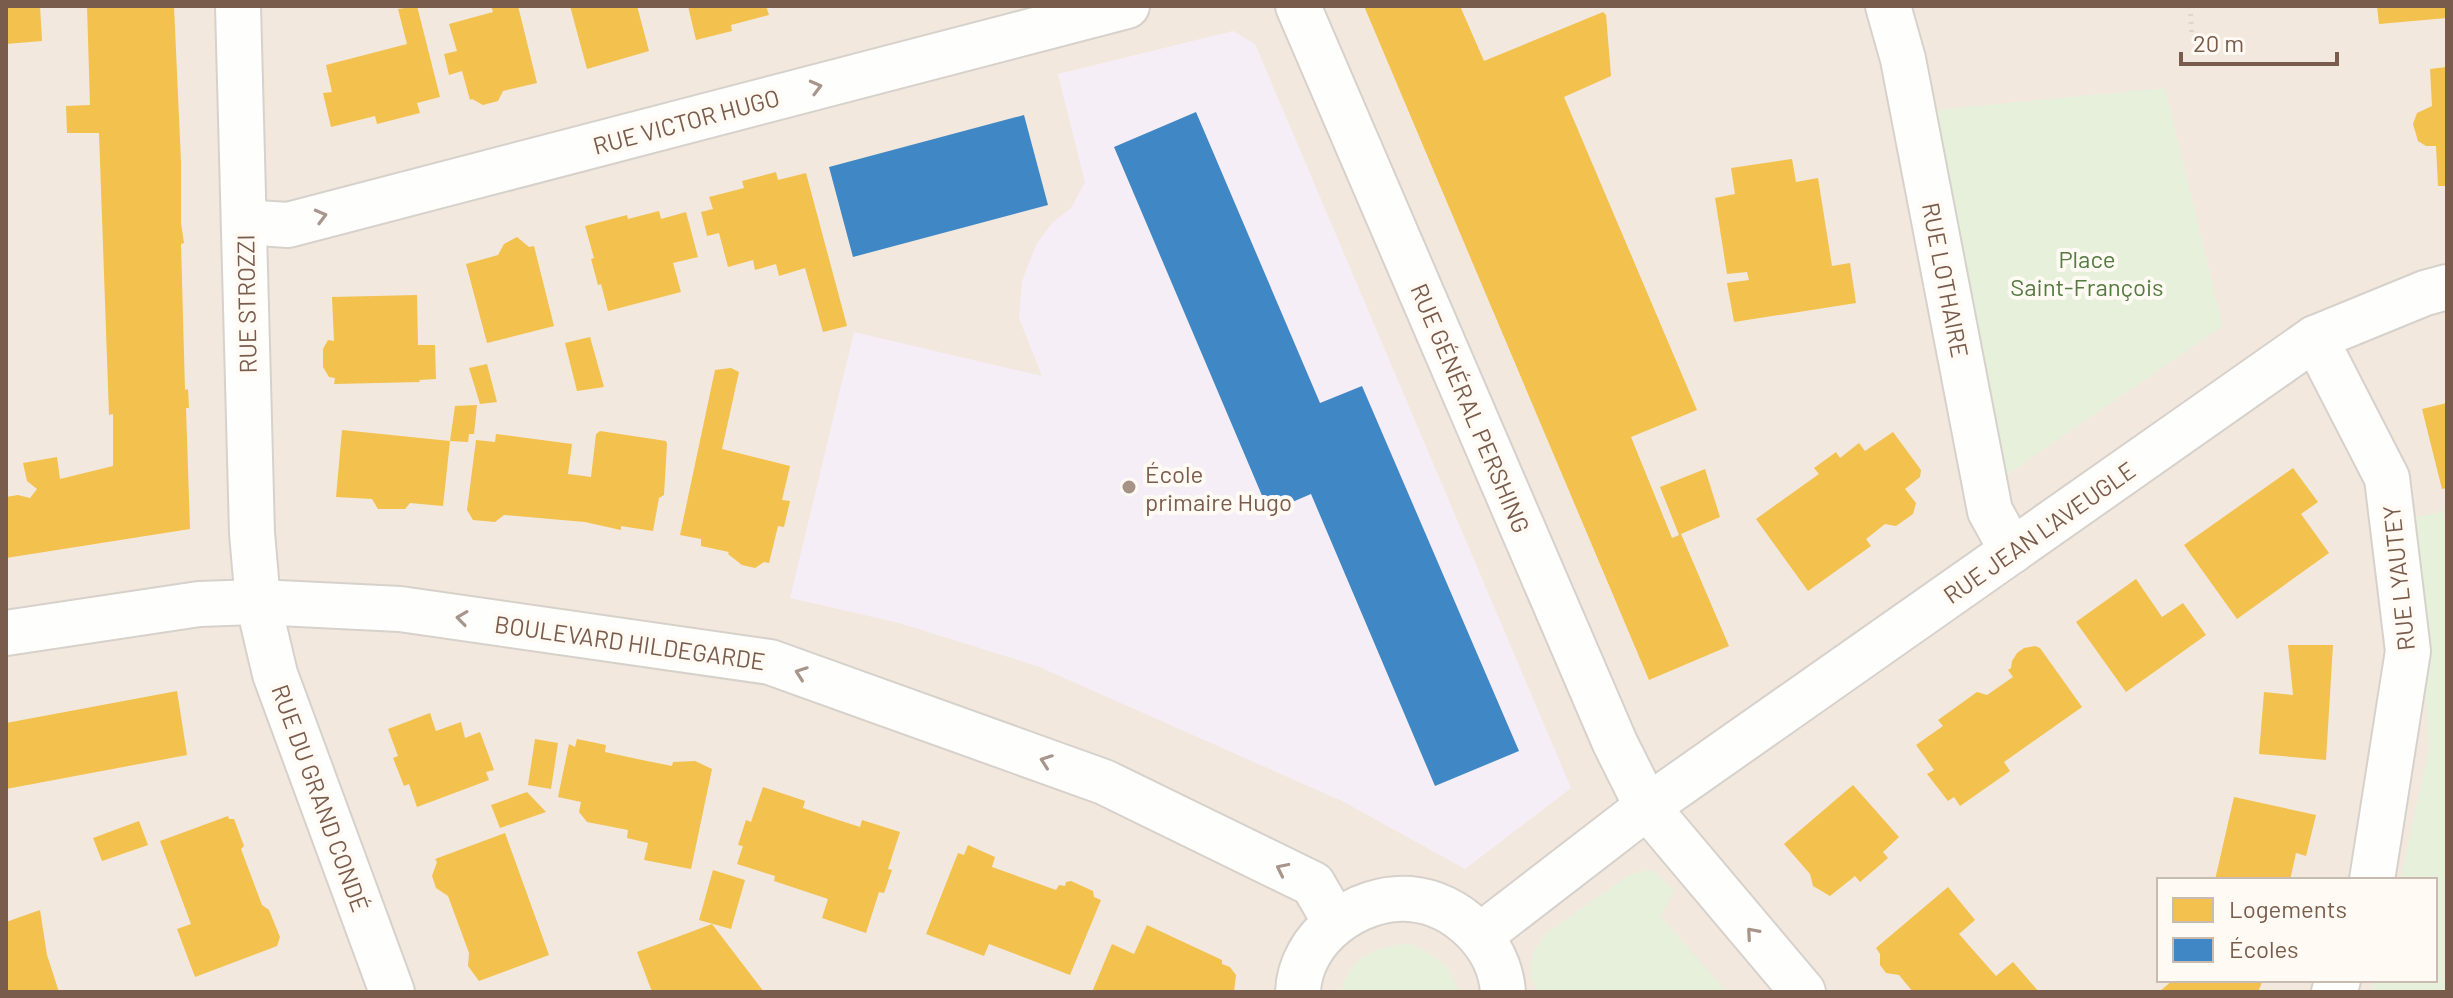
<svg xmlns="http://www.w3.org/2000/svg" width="2453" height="998" viewBox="0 0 2453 998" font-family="Barlow,sans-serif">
<rect width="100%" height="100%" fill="#f9f5f0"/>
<path fill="#f2e8de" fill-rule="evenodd" d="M6,6H2447V992H6ZM2159,880H2435V980H2159Z"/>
<polygon fill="#f6eef6" points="1233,31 1255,44 1571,788 1465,869 1342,801 1037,666 899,623 790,598 854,332 1042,376 1019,318 1022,281 1037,243 1052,223 1071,208 1085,182 1058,74"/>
<g fill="#e7f0db">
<polygon points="2165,88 2223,326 2005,476 1936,110"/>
<polygon points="2447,510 2447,992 2370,992 2374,980 2435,980 2435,880 2400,880 2429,750 2416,517"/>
<polygon points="1646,870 1656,873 1674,890 1661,917 1727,992 1538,992 1530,975 1533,952 1545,934 1629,875"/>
<path d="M1409,944C1434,953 1451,965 1459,992H1341C1348,958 1377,945 1409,944Z"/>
</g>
<g fill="#f2c14e">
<polygon points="6,6 40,6 42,41 6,44"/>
<polygon points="87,6 174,6 181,162 181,223 184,243 181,244 185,390 188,389 189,408 186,408 190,529 6,558 6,497 18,495 30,498 37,489 27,481 23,463 57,457 60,479 113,466 113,414 109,415 99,133 67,133 66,106 90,105"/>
<polygon points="417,6 440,97 417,103 420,113 377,124 375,116 331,127 323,93 332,92 326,65 407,44 398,9"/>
<polygon points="491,6 518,6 537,83 503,91 498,101 483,105 472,99 470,100 462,71 449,75 444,54 457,51 449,24 493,12"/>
<polygon points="570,6 637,6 649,51 587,69"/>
<polygon points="688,6 766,6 769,15 731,25 732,31 696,40"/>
<polygon points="1364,6 1460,6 1484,61 1603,12 1606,15 1611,76 1564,97 1697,410 1631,437 1672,538 1679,535 1660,487 1705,469 1720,517 1681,534 1729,646 1649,680"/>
<polygon points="2377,6 2447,6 2447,18 2379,24"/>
<polygon points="2447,67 2447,186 2438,186 2436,146 2426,146 2418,141 2413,124 2417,113 2432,106 2430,69"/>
<polygon points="1792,159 1796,182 1818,178 1832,266 1850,263 1856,303 1734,322 1727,283 1749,280 1747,272 1727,274 1715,198 1735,194 1731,168"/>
<polygon points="776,172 778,180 806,173 847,326 823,332 805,268 779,276 776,264 755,270 753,260 728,267 719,233 707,236 701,212 713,209 709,197 744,188 742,181"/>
<polygon points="659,211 661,219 686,212 698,257 673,263 681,292 608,311 601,284 598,285 591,259 594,258 585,226 627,215 628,219"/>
<polygon points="517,237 529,247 534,246 554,326 487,343 466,264 498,255 504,244"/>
<polygon points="417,295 418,345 435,345 436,379 419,380 420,382 334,384 335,378 329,377 323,367 323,349 328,340 334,341 332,297"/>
<polygon points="590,337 604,387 577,391 565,343"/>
<polygon points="487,364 497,402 480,404 469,368"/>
<polygon points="731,368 739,372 722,449 790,466 782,500 790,501 784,527 778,526 769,563 764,562 755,568 742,565 728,554 729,552 701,546 701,539 680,535 715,370"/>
<polygon points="2447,403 2447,488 2442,489 2422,409"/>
<polygon points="477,405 474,434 469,434 468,442 450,441 443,506 410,503 405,509 378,509 372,499 336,497 342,430 450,441 455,406"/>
<polygon points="600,431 666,441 667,444 664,495 659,498 653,531 621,526 621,530 585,522 504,515 495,522 473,520 467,510 476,440 495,442 496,434 572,444 568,474 591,477 596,434"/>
<polygon points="1893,432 1921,470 1920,477 1905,489 1916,503 1913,514 1896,526 1885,524 1866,539 1871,546 1808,591 1756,519 1819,474 1814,468 1836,452 1840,458 1859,443 1865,451"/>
<polygon points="2293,468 2318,502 2301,514 2329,553 2237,619 2184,545"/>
<polygon points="2136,579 2162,617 2183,603 2206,635 2126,692 2076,622"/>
<polygon points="2288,645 2333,645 2326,760 2259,754 2264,692 2293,695"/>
<polygon points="2035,646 2040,648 2082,707 2004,762 2010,771 1960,806 1954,797 1948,801 1927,774 1934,770 1916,745 1943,726 1938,720 1977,692 1987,695 2013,677 2008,670 2011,668 2012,661 2017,653 2024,648"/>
<polygon points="177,691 187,755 6,789 6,723"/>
<polygon points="430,713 436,731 461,722 465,738 480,732 494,770 486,772 489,780 417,807 409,784 404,786 393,758 398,756 388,729"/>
<polygon points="535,739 558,743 551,789 528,785"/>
<polygon points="577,739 606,745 605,752 642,760 672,766 673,762 695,761 712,769 691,869 644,860 648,843 627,838 628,830 587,822 579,812 581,802 558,797 569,744 575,747"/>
<polygon points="1853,785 1899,837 1883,852 1888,858 1860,882 1855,876 1830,896 1813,886 1810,874 1784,844"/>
<polygon points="763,787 805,801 803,808 832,818 860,827 862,820 900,832 888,869 892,870 884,893 879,892 866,933 822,918 828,899 774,881 775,876 737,864 743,846 738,845 746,820 751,822"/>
<polygon points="527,792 546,812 500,828 491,805"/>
<polygon points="2234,797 2316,815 2306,856 2296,853 2290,880 2215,880"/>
<polygon points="228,816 229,819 234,819 244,846 241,849 262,905 269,910 280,937 277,946 195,977 177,929 191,924 160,841"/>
<polygon points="139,821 148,845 102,861 93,838"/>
<polygon points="505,833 549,955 479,981 468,966 469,953 448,896 436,888 432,876 437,862 435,859"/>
<polygon points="968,845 995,857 992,867 1056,890 1059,885 1065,886 1066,882 1071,881 1093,891 1094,897 1101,900 1070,975 989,944 984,956 926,934 958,853 964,855"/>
<polygon points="713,870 745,880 731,929 699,920"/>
<polygon points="1948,887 1975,920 1959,934 1996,976 2013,962 2039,992 1913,992 1899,975 1886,973 1880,965 1880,954 1876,948"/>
<polygon points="40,910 47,955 59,992 6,992 6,922"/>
<polygon points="712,924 764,992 652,992 637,952"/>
<polygon points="1147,925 1222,960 1222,964 1230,967 1236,975 1234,992 1092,992 1112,944 1134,954"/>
<polygon points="2173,980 2263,980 2258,992 2159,992"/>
</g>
<g fill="#3f88c5">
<polygon points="1196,112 1320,403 1362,386 1519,751 1435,786 1311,494 1269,512 1114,147"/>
<polygon points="1024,115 1048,205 853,257 829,167"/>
</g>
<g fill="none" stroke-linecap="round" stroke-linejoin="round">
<g stroke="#d7d1cb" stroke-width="48">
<g id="street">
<polyline points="238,6 252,533 258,602 275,674 392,992"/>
<polyline points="1298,6 1615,743 1647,807 1803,992"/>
<polyline points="1888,6 1903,59 1990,511 2012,551"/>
<polyline points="244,222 288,225 1127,6"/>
<polyline points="2315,338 2387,478 2408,651 2372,880"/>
<polyline points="6,633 199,604 258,602 400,609 770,662 1104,782 1313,884 1335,922"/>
<polyline points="1481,935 1647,807 2315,338 2425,293 2447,287"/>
<path d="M1298,992C1300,937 1358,895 1410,899C1458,903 1500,945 1503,992"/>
<polyline points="2334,992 2338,980"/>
</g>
</g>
<polyline stroke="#dcd5d0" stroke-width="5" stroke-dasharray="2 6" stroke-linecap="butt" points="2190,6 2192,36"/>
<use href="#street" stroke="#fefefd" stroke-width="44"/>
</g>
<defs><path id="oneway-chevron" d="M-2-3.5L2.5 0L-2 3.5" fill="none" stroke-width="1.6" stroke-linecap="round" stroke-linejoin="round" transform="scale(2)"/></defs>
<g stroke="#a8958b">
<use href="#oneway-chevron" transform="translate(816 87) rotate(-15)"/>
<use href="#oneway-chevron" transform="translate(321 216) rotate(-15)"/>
<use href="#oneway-chevron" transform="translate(462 618) rotate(-172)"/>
<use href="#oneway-chevron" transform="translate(801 673) rotate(-160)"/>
<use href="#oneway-chevron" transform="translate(1046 761) rotate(-160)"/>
<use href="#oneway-chevron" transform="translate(1282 869) rotate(-154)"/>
<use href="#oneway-chevron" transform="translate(1752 933) rotate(-131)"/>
</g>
<circle fill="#a69286" stroke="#fffaf3" stroke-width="3" cx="1129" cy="487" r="8"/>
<g text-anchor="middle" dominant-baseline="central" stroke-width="8" stroke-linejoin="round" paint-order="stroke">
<g font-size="24" fill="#7a5c4d" stroke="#fffaf3">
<text transform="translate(686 121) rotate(-15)">RUE VICTOR HUGO</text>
<text transform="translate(1946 280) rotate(79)">RUE LOTHAIRE</text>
<text transform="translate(246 304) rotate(-91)">RUE STROZZI</text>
<text transform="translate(1471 408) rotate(67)">RUE GÉNÉRAL PERSHING</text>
<text transform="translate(2039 532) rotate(-35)">RUE JEAN L'AVEUGLE</text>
<text transform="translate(2398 578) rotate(-96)">RUE LYAUTEY</text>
<text transform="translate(630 642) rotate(8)">BOULEVARD HILDEGARDE</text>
<text transform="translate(321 798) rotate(70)">RUE DU GRAND CONDÉ</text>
</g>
<g font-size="24" fill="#537a41" stroke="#fffaf3">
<text x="2087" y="258">Place<tspan x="2087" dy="28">Saint-François</tspan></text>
</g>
<g font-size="24" fill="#7a5c4d" stroke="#fffaf3" text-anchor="start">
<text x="1145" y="473">École<tspan x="1145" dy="28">primaire Hugo</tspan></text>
</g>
</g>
<rect width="2453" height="998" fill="none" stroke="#7a5c4d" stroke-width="16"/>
<rect x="2157" y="878" width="280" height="104" fill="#fffaf3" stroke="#cabbb1" stroke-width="2"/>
<rect x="2173" y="898" width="40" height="24" fill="#f2c14e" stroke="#cabbb1" stroke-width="2"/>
<text x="2229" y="918" font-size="24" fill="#7a5c4d">Logements</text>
<rect x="2173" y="938" width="40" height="24" fill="#3f88c5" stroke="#cabbb1" stroke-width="2"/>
<text x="2229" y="958" font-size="24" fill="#7a5c4d">Écoles</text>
<path d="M2181 52v12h156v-12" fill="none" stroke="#7a5c4d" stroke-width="4"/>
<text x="2193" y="52" font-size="24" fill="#7a5c4d" stroke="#fffaf3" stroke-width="6" paint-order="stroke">20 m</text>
</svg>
